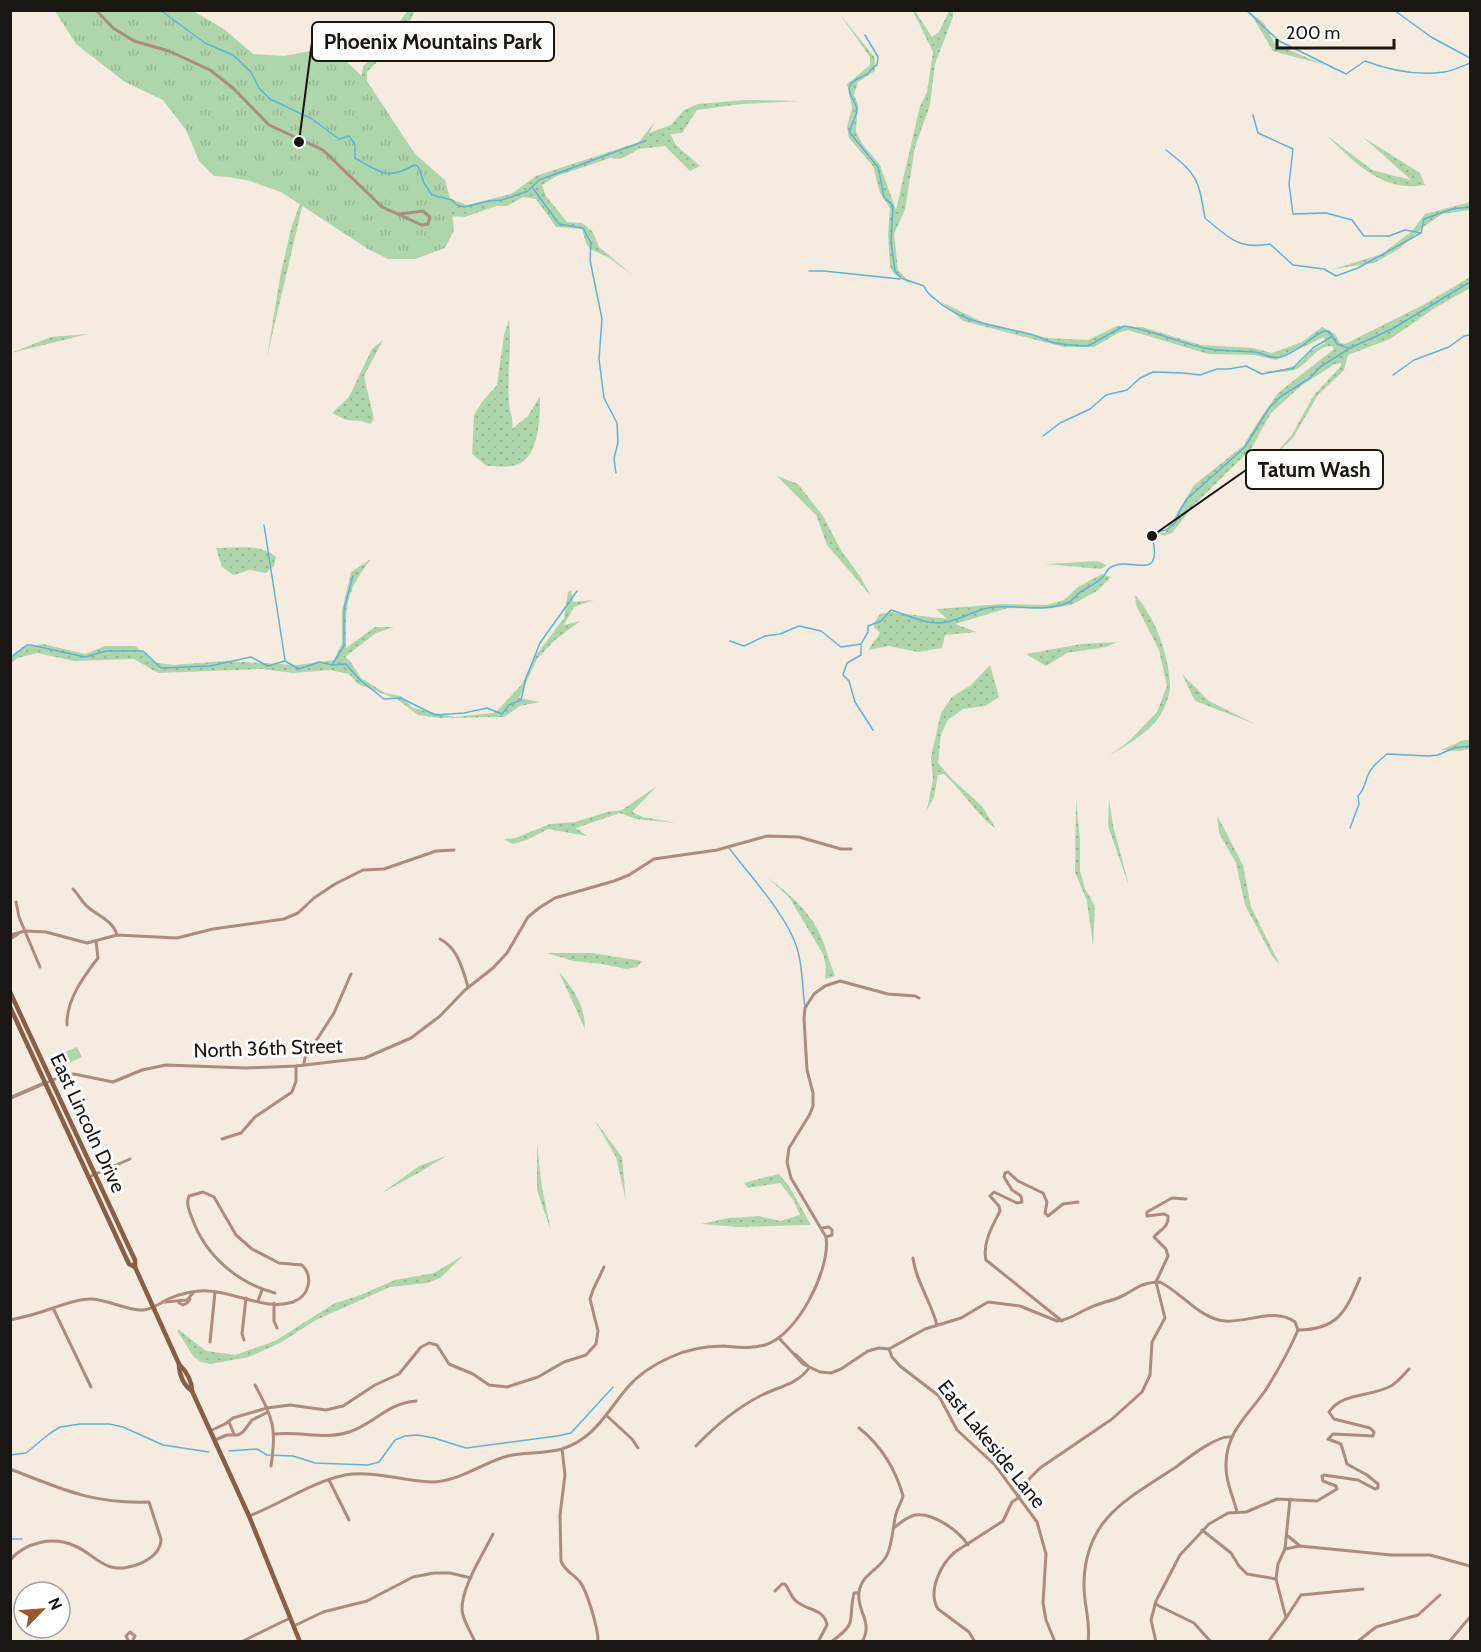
<svg xmlns="http://www.w3.org/2000/svg" width="1481" height="1652" viewBox="0 0 1481 1652" font-family="Cabin,sans-serif">
<defs>
<pattern id="grass-dots" width="8" height="8" patternUnits="userSpaceOnUse" patternTransform="scale(1.5)"><rect width="8" height="8" fill="#aed6ab"/><path d="M2 2h.1M6 6h.1" fill="none" stroke="#95b792" stroke-width="1.8" stroke-linecap="round"/></pattern>
<pattern id="park-tufts" width="24" height="20" patternUnits="userSpaceOnUse" patternTransform="scale(1.5)"><rect width="24" height="20" fill="#aed6ab"/><path d="M3 7l-1-3M5 7V3M7 7l1-3M15 17l-1-3M17 17v-4M19 17l1-3" fill="none" stroke="#95b792"/></pattern>
</defs>
<rect width="100%" height="100%" fill="#f5ecdf"/>
<g fill="url(#grass-dots)">
<path d="M408,10L415,11C404,35 386,53 367,72C367,80 367,88 366,96C363,121 350,147 370,169L390,172L406,168L424,167L429,170L443,196L467,205L511,194L536,176L639,142L656,120L649,133L671,125L684,110L698,104L746,100L801,101L742,104L697,110L682,133L670,134L676,145L700,166L690,171L665,146L639,149L621,159L610,158L557,176L542,185L546,196L567,222L582,223L593,232L599,247L635,277L608,257L590,249L586,243L582,229L556,227L536,199L523,197L507,206H496L465,217L447,216L427,196L414,175L395,177L385,183L383,189L386,201L369,178L357,171L330,144L308,134L287,128L274,119C282,100 310,107 323,118C334,127 335,133 349,138C361,129 360,82 363,66L376,55Z"/>
<polygon points="913,11 915,11 932,37 939,32 949,11 953,11 953,17 935,64 930,105 915,147 905,210 894,234 898,270 912,285 894,274 890,266 888,235 890,208 880,193 873,166 849,138 847,127 852,108 847,84 870,65 870,57 839,13 875,58 875,71 858,82 854,95 858,104 856,131 861,142 880,165 896,210 920,106 927,92 933,52"/>
<polygon points="1249,11 1264,23 1275,44 1325,65 1273,51"/>
<path d="M1325,134L1372,170L1411,180L1363,137L1420,173L1425,185C1381,193 1354,161 1325,134Z"/>
<polygon points="309,177 267,357 281,272 291,229"/>
<polygon points="1470,202 1470,210 1442,214 1422,228 1399,249 1374,263 1333,269 1382,254 1412,231 1425,214"/>
<path d="M1470,277V288L1435,308L1390,339L1348,355L1344,370L1318,395L1293,438L1265,465L1291,436L1314,395L1341,366V363L1335,364L1302,385L1271,413L1251,449L1195,504L1172,533L1164,536L1152,531L1165,533L1194,485L1243,446L1261,417L1279,392L1334,349L1332,346C1317,346 1311,360 1300,367C1289,374 1274,372 1262,372L1285,369L1299,364L1311,351L1325,343L1324,337L1276,360L1254,355L1208,354L1128,330L1120,332L1094,347H1064L963,321L941,302L982,322L1048,338L1088,340L1117,326L1142,327L1201,345L1253,348L1272,353L1302,342L1322,327L1335,334L1340,343L1345,344L1423,305Z"/>
<path d="M509,320C512,347 507,373 509,401C509,410 514,419 512,429L528,416L540,396C540,416 540,458 516,465C508,468 495,466 487,466L472,454L474,415L482,402L497,385L504,335Z"/>
<polygon points="88,334 11,353 51,337"/>
<polygon points="383,340 364,376 374,419 371,424 361,421 346,420 332,413 349,397 372,349"/>
<polygon points="777,476 798,484 823,516 842,552 860,576 871,596 827,545 816,515"/>
<path d="M216,548C237,548 259,543 276,557L274,566L266,573L250,570L233,575L222,567Z"/>
<path d="M371,559C344,594 346,606 346,648L375,627H394L376,633L345,657L350,661L361,678L385,693L401,696L413,708L454,717L493,713L498,710L522,684L534,658L564,618L568,592L571,590L573,602L594,600L574,607L564,625L580,621L554,641L537,659L519,698L540,702L520,706L504,717L440,718L418,715L397,699L358,684L349,674L330,670L293,673L262,669L158,673L134,659L74,661L37,653L18,658L11,663V656L22,647L43,644L85,654L105,646H135L157,663L174,665L225,661L298,665L334,660L342,643V611L351,572Z"/>
<polygon points="1097,561 1107,565 1101,569 1045,564"/>
<polygon points="1102,574 1111,577 1097,591 1071,605 1045,609 1008,608 955,624 977,632 945,635 942,648 918,652 889,646 868,650 880,633 874,627 874,623 880,614 890,612 947,619 936,609 1002,604 1047,605 1064,600 1078,587"/>
<path d="M1135,595C1155,617 1169,655 1170,685C1171,694 1163,713 1157,720C1145,735 1125,746 1109,756L1129,741L1157,712L1167,686L1159,650L1136,605Z"/>
<polygon points="1117,642 1106,647 1067,653 1046,666 1026,654 1081,644"/>
<path d="M990,665L999,697L985,706L963,709L948,720L941,734L938,763L953,780L982,806L996,829C976,814 963,791 944,774L938,775L934,797L927,810L933,779L931,757L941,713L952,697L971,685Z"/>
<polygon points="1182,674 1209,701 1255,724 1195,701"/>
<polygon points="1464,740 1470,740 1470,749 1459,751 1441,750"/>
<polygon points="657,786 632,812 643,817 676,823 636,819 620,813 576,828 587,836 548,829 527,840 512,844 504,839 515,838 550,824 575,822 607,812 622,810"/>
<polygon points="1076,799 1080,840 1080,871 1085,889 1095,906 1093,946 1087,901 1075,872"/>
<polygon points="1109,799 1113,825 1129,886 1108,826"/>
<polygon points="1217,815 1243,865 1251,907 1280,965 1272,956 1245,905 1236,863 1219,833"/>
<path d="M768,878C790,894 813,914 823,941C827,952 830,964 835,976L825,979L826,967L823,954L789,897Z"/>
<polygon points="547,953 592,953 642,961 637,967 626,969 603,964 573,961"/>
<path d="M559,972C574,989 585,1006 585,1029Z"/>
<polygon points="594,1119 622,1157 626,1201 616,1157"/>
<polygon points="537,1144 542,1188 551,1231 537,1190"/>
<polygon points="446,1156 420,1172 382,1193 419,1166"/>
<polygon points="779,1174 789,1186 811,1225 739,1227 701,1224 729,1218 759,1216 780,1221 800,1215 794,1201 780,1183 748,1188 744,1183"/>
<polygon points="464,1255 440,1278 427,1283 390,1287 316,1320 280,1343 249,1357 210,1364 201,1362 193,1356 178,1332 178,1329 206,1351 235,1355 275,1341 335,1303 358,1296 395,1280 434,1273"/>
</g>
<polygon fill="url(#park-tufts)" points="55,11 193,11 224,29 253,54 284,56 316,50 345,60 367,81 415,154 445,180 451,201 454,230 445,248 415,259 388,259 368,249 281,192 250,181 229,177 214,176 199,161 186,130 163,100 125,82 76,44"/>
<polygon fill="#aed6ab" points="77,1047 82,1057 63,1066 58,1055"/>
<g fill="none" stroke-linecap="round" stroke-linejoin="round">
<g stroke="#5bb5d9" stroke-width="1.5">
<path d="M160,10L205,43L233,55L251,72L259,88L270,99L312,119L339,139L349,136L355,144V158C380,172 387,181 414,165L418,166L424,183L432,195L452,200L457,205L464,207L489,201L502,200L528,191L539,180L645,141"/>
<path d="M1246,10L1279,41L1346,74L1365,61C1389,70 1417,76 1444,72C1453,71 1462,66 1470,63"/>
<polyline points="1394,10 1431,37 1470,58"/>
<path d="M865,35L878,57L877,65C873,67 870,71 867,74C858,80 843,81 852,98C854,102 857,105 857,111C856,118 850,125 850,133L878,167L884,197L893,206L891,242L895,271L901,278L924,286C927,293 929,294 935,299C963,324 995,325 1030,334C1038,336 1044,340 1051,342C1056,344 1082,346 1088,346L1124,326C1152,330 1177,342 1204,348C1221,352 1238,350 1255,352C1264,353 1271,360 1281,357C1297,353 1309,338 1324,331H1329L1337,344L1348,348"/>
<polyline points="1253,115 1258,133 1293,149 1289,184 1293,214 1326,213 1352,220 1364,236 1389,236 1405,230 1421,233"/>
<path d="M1166,150C1198,175 1198,178 1205,218C1228,237 1238,250 1270,244L1293,265L1324,269L1336,276L1358,268L1421,233L1424,219L1452,209L1470,207"/>
<polyline points="532,187 559,224 583,228 591,243 590,260 602,319 599,359 604,398 617,423 618,442 614,459 616,473"/>
<polyline points="809,271 824,271 900,279"/>
<polyline points="1393,375 1414,360 1449,347 1464,336 1470,335"/>
<polyline points="1043,436 1060,423 1090,409 1106,395 1127,390 1140,378 1153,372 1184,373 1200,375 1217,369 1229,369 1246,366 1262,374 1293,368 1313,348 1331,337"/>
<polyline points="264,525 285,660"/>
<path d="M730,641L744,646L765,636L780,634L799,626L821,631L841,647L861,644L868,632V626L881,621L891,610C905,614 924,624 939,623C956,623 971,611 988,608C1015,603 1043,614 1069,602C1073,600 1075,596 1079,593C1087,587 1095,585 1102,578C1105,575 1107,569 1111,567C1130,555 1164,585 1152,536L1156,532L1166,530L1176,522L1179,512L1187,499L1245,447L1269,408L1280,397L1310,378L1320,367L1350,348L1392,329L1470,282"/>
<polyline points="861,646 861,655 847,663 843,675 849,681 855,702 873,730"/>
<polyline points="10,658 27,645 31,645 85,657 106,651 143,651 161,668 210,666 251,657 268,666 285,661 299,669 319,662 332,665 344,646 344,609 353,576"/>
<polyline points="332,665 346,664 360,680 384,699 401,698 435,715 464,713 487,708 502,714 509,705 521,700 526,678 540,643 577,591"/>
<path d="M1350,828L1359,804L1358,796C1365,789 1365,781 1369,773C1373,765 1380,760 1387,754L1429,756L1438,755L1454,748L1470,746"/>
<path d="M729,848C750,876 787,915 797,948C803,967 802,987 805,1007"/>
<polyline points="229,1451 257,1449 267,1455 293,1456 315,1463 368,1465 379,1462 395,1440 405,1436 417,1435 434,1438 466,1448 557,1436 571,1433 613,1387"/>
<polyline points="10,1455 26,1453 49,1434 60,1427 80,1424 109,1424 123,1427 163,1445 209,1452"/>
<polyline points="10,1539 22,1539"/>
</g>
<g stroke="#ac8c7c" stroke-width="3">
<polyline points="96,10 113,28 134,41 169,51 210,70 233,88 269,125 323,150 382,207 422,225 428,224 430,217 423,211 399,214"/>
<path d="M73,889C79,895 82,903 89,908C100,917 113,921 117,935"/>
<polyline points="16,902 19,917 40,967"/>
<polyline points="10,935 25,931 46,932 87,943 117,935 177,938 213,929 284,919 298,913 314,898 335,884 363,870 384,869 436,851 454,850"/>
<polyline points="10,939 18,934"/>
<path d="M440,939C458,948 463,970 468,987"/>
<path d="M67,1025C66,1000 84,976 98,958L96,941"/>
<polyline points="304,1063 305,1058 334,1013 351,974"/>
<polyline points="46,1083 62,1076 74,1074 113,1082 142,1070 166,1065 246,1068 296,1066 365,1058 411,1038 440,1016 465,990 493,968 507,953 528,917 539,908 555,898 614,881 629,875 654,859 717,850 767,836 799,837 841,849 851,849"/>
<polyline points="222,1139 241,1133 255,1117 292,1092 296,1081 296,1066"/>
<polyline points="89,1177 130,1159"/>
<polyline points="822,1228 829,1227 832,1230 832,1235 826,1237"/>
<path d="M913,1258C916,1282 931,1301 937,1325"/>
<polyline points="258,1301 262,1290"/>
<polyline points="165,1302 187,1300 193,1293"/>
<polyline points="179,1303 183,1305 187,1303 190,1299"/>
<polyline points="274,1303 274,1321 277,1328"/>
<polyline points="53,1308 91,1387"/>
<path d="M10,1320C24,1317 37,1314 50,1309C63,1305 76,1299 90,1299C107,1299 128,1311 143,1310C151,1310 161,1303 168,1299C179,1294 196,1290 208,1291C235,1292 266,1311 293,1302C309,1296 314,1277 302,1265L279,1263L252,1249L236,1235L214,1197L203,1192L189,1196C186,1204 189,1210 192,1218C205,1255 237,1283 275,1293"/>
<path d="M1062,1321L986,1260C982,1243 993,1225 1000,1211L999,1206L990,1196L994,1192L1017,1203L1022,1202L1021,1196L1012,1190L1004,1177L1005,1173L1008,1172L1018,1181L1043,1193L1047,1202L1045,1213L1048,1216L1063,1204L1078,1202"/>
<path d="M1298,1330C1338,1330 1346,1311 1360,1278"/>
<path d="M779,1338L803,1364L820,1372L831,1373L841,1369L868,1351L879,1348L889,1349L925,1329L961,1318L988,1302L1020,1306L1057,1321C1069,1320 1076,1314 1087,1309C1096,1304 1107,1302 1118,1298C1137,1290 1136,1283 1160,1282C1182,1293 1200,1319 1225,1321C1247,1323 1275,1307 1295,1322L1298,1330"/>
<polyline points="244,1340 242,1334 246,1298"/>
<polyline points="210,1342 215,1292"/>
<polyline points="889,1349 892,1357 900,1366 939,1396 957,1430 995,1465 1037,1522 1046,1554 1043,1603 1046,1620 1055,1642"/>
<polyline points="795,1354 808,1366"/>
<path d="M255,1385C273,1419 277,1427 271,1466"/>
<polyline points="607,1416 632,1439 638,1448"/>
<polyline points="229,1422 234,1434"/>
<path d="M859,1428C881,1445 896,1470 903,1496C901,1504 896,1510 895,1518C893,1529 892,1544 887,1555C880,1570 862,1573 859,1592C856,1611 874,1622 862,1642"/>
<polyline points="210,1431 225,1424 233,1418 267,1408 290,1405 326,1410 343,1406 375,1385 399,1374 421,1347 429,1343 437,1345 449,1364 473,1374 489,1385 507,1387 538,1377 564,1362 586,1355 596,1344 598,1331 590,1299 593,1290 604,1267"/>
<path d="M275,1434C300,1431 325,1440 349,1432C374,1424 387,1403 416,1401"/>
<polyline points="215,1440 227,1435 238,1435 243,1432 252,1420 268,1412"/>
<path d="M696,1446C714,1427 737,1408 760,1396C777,1387 797,1385 809,1368"/>
<path d="M562,1449L565,1475L560,1515L561,1561C564,1571 574,1574 580,1582C587,1591 599,1631 598,1642"/>
<path d="M10,1469C62,1489 91,1504 149,1502L161,1539C161,1559 129,1572 111,1567C97,1563 88,1551 75,1546C53,1536 26,1542 10,1560"/>
<polyline points="329,1480 349,1520"/>
<path d="M1237,1512C1233,1496 1225,1480 1226,1463C1227,1431 1248,1415 1265,1391C1277,1372 1289,1351 1298,1330"/>
<path d="M249,1516C281,1504 311,1482 345,1475C373,1470 402,1481 431,1482C459,1482 481,1463 508,1456C525,1452 544,1454 562,1449C594,1439 607,1412 627,1388C638,1375 655,1364 671,1357C688,1349 706,1346 724,1346C737,1347 751,1349 765,1345C797,1336 831,1269 826,1237L791,1178L787,1162L789,1148L810,1114L813,1106V1093L807,1070L804,1019L805,1008L814,994L825,986L840,981L888,994L915,996L919,998"/>
<path d="M895,1527C901,1522 907,1517 915,1515C933,1512 959,1531 968,1545"/>
<polyline points="1202,1530 1231,1553 1239,1566 1247,1574 1276,1579"/>
<polyline points="1288,1536 1300,1546"/>
<polyline points="1285,1549 1300,1546 1391,1555 1430,1555 1470,1566"/>
<path d="M775,1591L782,1584H785C789,1589 791,1597 796,1601C807,1611 824,1608 827,1625L818,1642"/>
<polyline points="1155,1604 1194,1623 1211,1642"/>
<polyline points="1286,1618 1301,1595 1363,1589"/>
<polyline points="294,1626 323,1612 367,1601 413,1577 434,1573 450,1573 471,1578"/>
<polyline points="129,1642 126,1636 130,1632 135,1636 132,1642"/>
<polyline points="241,1642 290,1618"/>
<path d="M475,1642C471,1632 463,1621 462,1610C461,1588 483,1554 493,1534"/>
<path d="M831,1642C860,1621 847,1621 854,1593H858"/>
<path d="M975,1642L969,1632L938,1609C927,1591 941,1564 955,1552L1003,1521L1012,1502L1018,1498L1030,1478L1040,1468L1112,1419L1142,1392L1150,1375L1152,1342L1165,1318L1156,1282L1168,1256L1166,1249L1154,1237C1160,1229 1169,1228 1168,1216L1164,1214L1147,1216V1212L1172,1198L1186,1199"/>
<path d="M1088,1642C1091,1621 1083,1602 1084,1582C1086,1517 1128,1499 1176,1467C1188,1458 1217,1435 1231,1437"/>
<path d="M1156,1642L1151,1620L1156,1601L1180,1555L1209,1524L1228,1513L1246,1512L1277,1499L1317,1501L1337,1489L1336,1486L1323,1481L1322,1476L1324,1475L1358,1480L1375,1489L1378,1488V1484L1367,1475L1347,1464L1341,1444L1328,1439L1333,1434L1373,1436L1374,1432L1370,1428L1334,1419L1329,1412C1343,1392 1371,1397 1391,1386C1399,1381 1403,1375 1409,1369"/>
<polyline points="1268,1642 1286,1618 1276,1579 1278,1564 1285,1549 1290,1499"/>
<polyline points="1357,1642 1376,1627 1418,1615 1440,1595"/>
<polyline points="1449,1642 1470,1617"/>
</g>
<polyline stroke="#ac8c7c" stroke-width="4" points="10,1098 45,1083"/>
<g stroke="#8a5e46" stroke-width="4.5">
<path d="M10,992L135,1260V1267L179,1364C186,1371 192,1381 192,1391L249,1516L300,1642"/>
<polyline points="10,1007 129,1264 135,1267"/>
<path d="M179,1364C179,1374 183,1385 192,1391"/>
</g>
</g>
<g text-anchor="middle" dominant-baseline="central" stroke-width="6" stroke-linejoin="round" paint-order="stroke">
<g font-size="20" fill="#1a1612" stroke="#fff">
<text transform="translate(268 1048) rotate(-2)">North 36th Street</text>
<text transform="translate(88 1123) rotate(65)">East Lincoln Drive</text>
<text transform="translate(992 1444) rotate(51)">East Lakeside Lane</text>
</g>
</g>
<path fill="none" stroke="#1a1612" stroke-width="2" d="M299 142L312 42M1152 536L1246 470"/>
<g fill="#1a1612" stroke="#fff" stroke-width="2">
<circle cx="299" cy="142" r="6"/>
<circle cx="1152" cy="536" r="6"/>
</g>
<g fill="#fff" stroke="#1a1612" stroke-width="2">
<rect x="312" y="22" width="242" height="39" rx="6"/>
<rect x="1246" y="450" width="137" height="39" rx="6"/>
</g>
<g font-size="21" text-anchor="middle" font-weight="bold" fill="#1a1612">
<text x="433" y="49">Phoenix Mountains Park</text>
<text x="1314" y="477">Tatum Wash</text>
</g>
<rect width="1481" height="1652" fill="none" stroke="#1a1612" stroke-width="24"/>
<g transform="translate(42 1610) rotate(65)"><circle r="28" fill="#ffffff" stroke="#a3a2a0" stroke-width="1.5"/>
<path d="M0-4.5L10 22L0 15L-10 22Z" fill="#9b5927"/>
<text y="-9" font-size="16" font-weight="bold" text-anchor="middle" fill="#1a1612">N</text>
</g>
<path d="M1277 39v9h117v-9" fill="none" stroke="#1a1612" stroke-width="3"/>
<text x="1286" y="39" font-size="18" fill="#1a1612" stroke="#ffffff" stroke-width="4.5" paint-order="stroke">200 m</text>
</svg>
